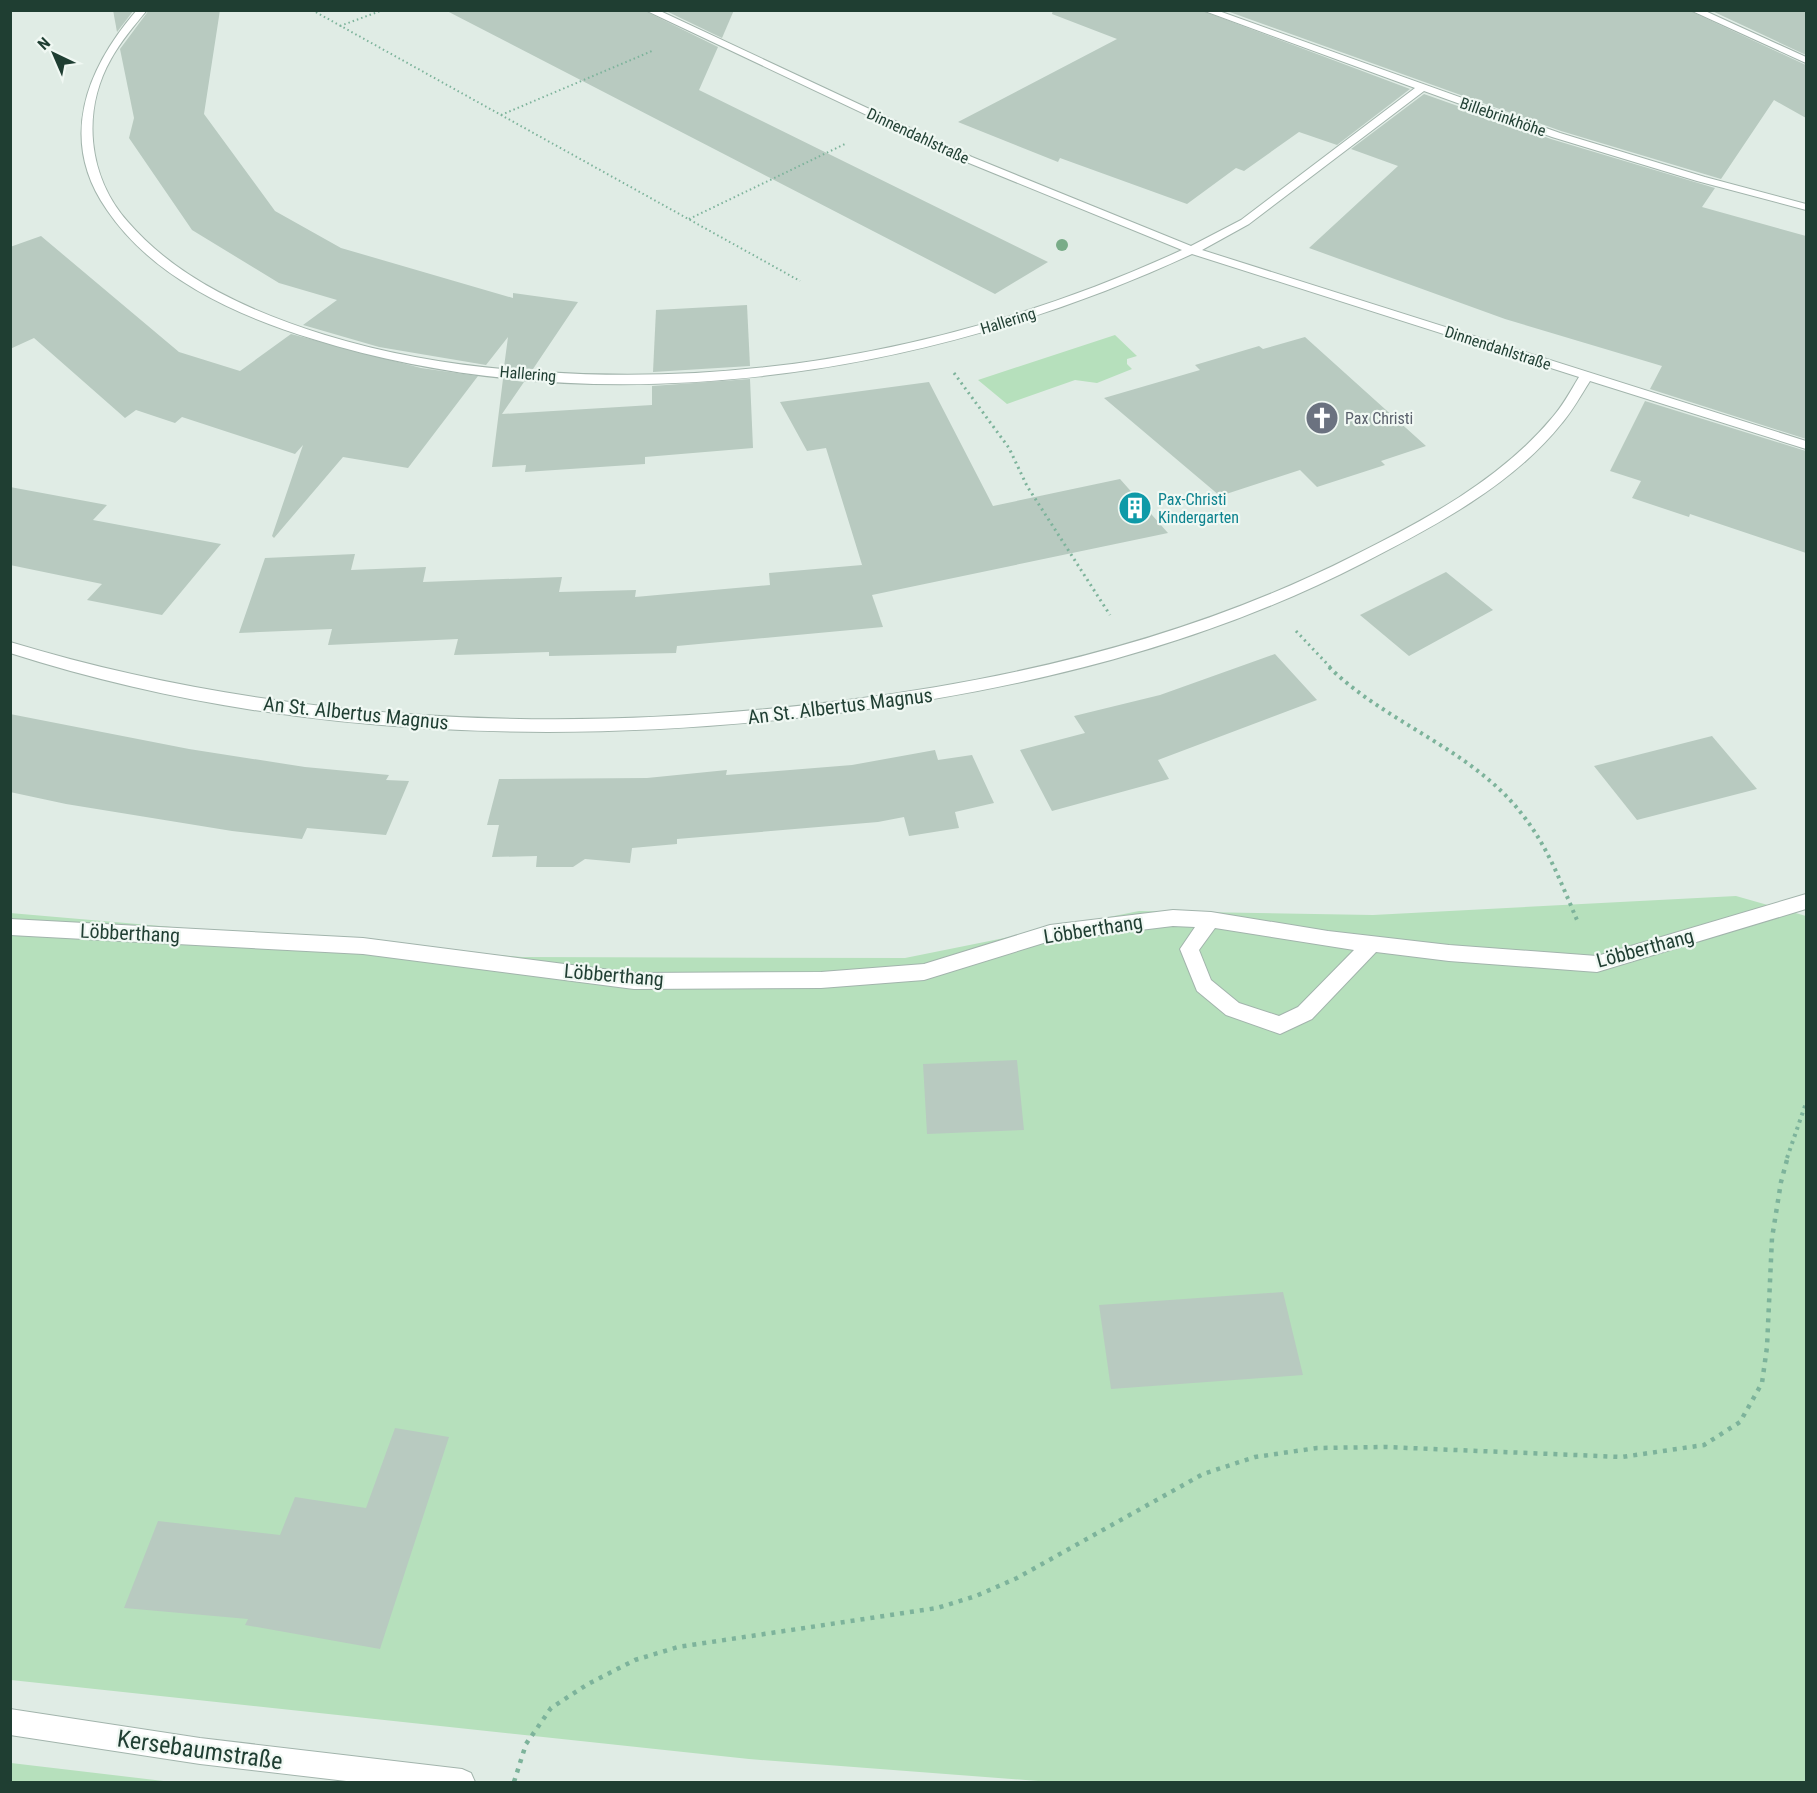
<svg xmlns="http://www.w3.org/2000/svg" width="1817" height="1793" viewBox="0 0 1817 1793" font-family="'Roboto Condensed',sans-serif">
<rect width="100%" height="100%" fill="#e0ece5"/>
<g fill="#b6e0bc">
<polygon points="1115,335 1137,356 1127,359 1127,364 1132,369 1097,383 1075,380 1007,404 978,380"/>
<polygon points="1736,896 1806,916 1806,1782 1051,1782 749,1759 11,1680 10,913 522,957 905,958 1139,911 1373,915"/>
<polygon points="10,1763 11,1763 172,1782 11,1782"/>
</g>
<g fill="#b8cac0">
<polygon points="113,10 134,10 117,32"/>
<polygon points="149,10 220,10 204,114 275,211 341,248 513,298 513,293 578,302 533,369 504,367 508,337 486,365 379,347 303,325 337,300 279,283 192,230 129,138 134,118 120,49"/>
<polygon points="445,10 643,10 718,47 699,90 1048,262 995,294"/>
<polygon points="664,10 734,10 722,38"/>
<polygon points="1053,10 1200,10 1410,89 1337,145 1299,132 1244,171 1236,168 1187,204 1060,158 1058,162 958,122 1117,39 1052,14"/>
<polygon points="1224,10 1688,10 1806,65 1806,118 1774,100 1721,179 1561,131"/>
<polygon points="1710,10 1806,10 1806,55"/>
<polygon points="1424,94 1551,139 1715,188 1702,207 1806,236 1806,439 1650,389 1662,366 1505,319 1309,248 1398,166 1351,149"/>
<polygon points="41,236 179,352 240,371 291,334 421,368 478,376 408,468 343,457 274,538 272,536 303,445 295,454 182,417 175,423 136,410 125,418 34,338 10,349 10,247"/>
<polygon points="747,305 750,366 653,372 656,310"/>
<polygon points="1305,337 1426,446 1381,461 1385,465 1317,487 1300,470 1220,496 1104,398 1200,370 1195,365 1259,346 1263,349"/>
<polygon points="503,379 524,382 502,414 652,405 652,386 750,379 753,448 645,457 645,464 525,472 526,465 492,467"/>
<polygon points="929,382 993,506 1120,479 1168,533 872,595 883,627 677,646 676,653 549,656 549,652 454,655 458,639 328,645 332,629 239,633 265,558 355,554 351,570 426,567 423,582 562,577 559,592 636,590 635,597 770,585 769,573 862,565 863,568 826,448 807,451 780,402"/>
<polygon points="1645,401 1806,451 1806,553 1690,514 1689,517 1632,498 1641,481 1610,471"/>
<polygon points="10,487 107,505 93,520 221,544 162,615 87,600 102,584 10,565"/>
<polygon points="1446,572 1493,610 1409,656 1360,615"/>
<polygon points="1275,654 1317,700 1158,760 1169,779 1052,811 1020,750 1085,733 1074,716 1160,695"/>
<polygon points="10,714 189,749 305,767 389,775 386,780 409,781 386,835 307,828 302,839 232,831 66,804 10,792"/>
<polygon points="1712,736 1757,789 1637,820 1594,766"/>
<polygon points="935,750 938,760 972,755 994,803 955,812 959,828 909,836 904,817 878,822 677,839 677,844 632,848 630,863 585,859 573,867 536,867 537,856 492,857 499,825 487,825 499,779 647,778 727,770 726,775 852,765"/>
<polygon points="1017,1060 1024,1130 927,1134 923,1064"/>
<polygon points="1283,1292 1303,1375 1111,1389 1099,1305"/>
<polygon points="395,1428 449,1437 380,1649 245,1625 248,1619 124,1608 158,1521 280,1535 295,1497 366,1508"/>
</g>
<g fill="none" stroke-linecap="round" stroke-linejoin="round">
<g stroke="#a2b4ac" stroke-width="2">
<g id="minor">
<path d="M137,10H147C134,26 121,41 111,59C81,112 88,177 128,222C178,280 254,313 325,335C396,357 470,368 544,372C763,387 982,342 1182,250L964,161L645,10H658L972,157L1191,246L1241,220L1415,88L1202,10H1216L1560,133L1705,177L1806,204V210L1697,181L1552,137L1424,91L1249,224L1202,250L1806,441V449L1590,381C1581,395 1573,410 1562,423C1512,486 1433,527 1363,563C1202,646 1025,689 846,712C570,748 278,739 10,653V642C281,724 569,736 848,700C1022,678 1195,636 1353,556C1423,521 1500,480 1551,419C1562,407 1570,392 1579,377L1192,254C925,378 599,428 313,339C237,316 153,278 107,210C58,140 86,69 137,10Z"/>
<polygon points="1690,10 1703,10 1806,57 1806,63"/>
<path d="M1806,894V909L1597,972L1449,961L1376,952L1312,1019L1280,1034L1226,1015L1197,991L1180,949L1195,927L1173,926L1050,941L924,980L821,988L634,989L363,954L10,935V919L363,938L634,973L821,972L924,964L1050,925L1173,910L1211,912L1328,931L1449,945L1597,956ZM1215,928L1354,950L1298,1007L1279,1016L1239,1003L1211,980L1199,950Z"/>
<polygon points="10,1709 200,1738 462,1769 471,1773 475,1782 355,1782 200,1764 10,1735"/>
</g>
</g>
<g stroke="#7db39b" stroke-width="2" stroke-dasharray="1.5 3" stroke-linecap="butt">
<polyline points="312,10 800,281"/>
<polyline points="340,26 383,10"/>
<polyline points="501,115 652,51"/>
<polyline points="689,219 847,143"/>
</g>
<g stroke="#7db39b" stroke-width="3" stroke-dasharray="2 4" stroke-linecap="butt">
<polyline points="954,373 1009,448 1027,486 1110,615"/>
<polyline points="1296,631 1331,668"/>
</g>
<g stroke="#7db39b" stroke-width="4" stroke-dasharray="3 4.5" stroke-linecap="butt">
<path d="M1329,667C1388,725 1475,750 1525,818C1548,848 1562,885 1577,920"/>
<polyline points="1787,1158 1806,1103"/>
</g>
<polyline stroke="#7db39b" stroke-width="4.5" stroke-dasharray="4 6" stroke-linecap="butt" points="514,1782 526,1744 551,1708 588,1684 635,1660 678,1647 937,1608 976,1596 1017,1578 1203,1474 1255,1457 1317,1448 1385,1447 1622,1457 1704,1445 1740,1422 1762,1383 1767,1347 1772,1238 1781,1182 1788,1156"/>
<use href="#minor" fill="#fff" fill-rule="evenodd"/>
</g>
<circle fill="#79ac88" cx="1062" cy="245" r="6"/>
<defs>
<g id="church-disc" transform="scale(1.725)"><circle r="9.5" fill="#6b7280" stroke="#f0f8f3"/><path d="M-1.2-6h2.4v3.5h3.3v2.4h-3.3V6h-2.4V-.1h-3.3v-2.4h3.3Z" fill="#fff"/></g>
<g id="building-disc" transform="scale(1.725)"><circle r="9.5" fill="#0f9aa8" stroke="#f0f8f3"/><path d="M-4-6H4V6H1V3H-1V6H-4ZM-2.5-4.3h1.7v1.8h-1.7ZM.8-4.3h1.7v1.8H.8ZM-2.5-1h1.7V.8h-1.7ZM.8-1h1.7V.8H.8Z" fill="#fff"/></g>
</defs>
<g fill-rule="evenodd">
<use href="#church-disc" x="1322" y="418"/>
<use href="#building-disc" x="1135" y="508"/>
</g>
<g text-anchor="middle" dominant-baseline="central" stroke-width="4.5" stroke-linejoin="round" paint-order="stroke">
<g font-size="16" fill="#1f3e32" stroke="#f0f8f3">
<text transform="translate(1503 117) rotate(19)">Billebrinkhöhe</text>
<text transform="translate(918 136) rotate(25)">Dinnendahlstraße</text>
<text transform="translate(1008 321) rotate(-17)">Hallering</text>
<text transform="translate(1498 348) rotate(18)">Dinnendahlstraße</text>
<text transform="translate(528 374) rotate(5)">Hallering</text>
</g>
<g font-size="16" fill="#5b616d" stroke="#f0f8f3" text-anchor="start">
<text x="1345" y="418">Pax Christi</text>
</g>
<g font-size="16" fill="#0d838f" stroke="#f0f8f3" text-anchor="start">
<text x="1158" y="499">Pax-Christi<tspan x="1158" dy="18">Kindergarten</tspan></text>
</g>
<g font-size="20" fill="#1f3e32" stroke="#f0f8f3">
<text transform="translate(840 706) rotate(-7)">An St. Albertus Magnus</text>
<text transform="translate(356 713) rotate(6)">An St. Albertus Magnus</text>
<text transform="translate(1093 929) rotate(-9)">Löbberthang</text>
<text transform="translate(130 933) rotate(3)">Löbberthang</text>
<text transform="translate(1645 948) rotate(-15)">Löbberthang</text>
<text transform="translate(614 975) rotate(5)">Löbberthang</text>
</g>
<g font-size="24" fill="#1f3e32" stroke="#f0f8f3">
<text transform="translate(200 1750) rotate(8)">Kersebaumstraße</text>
</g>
</g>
<rect width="1817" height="1793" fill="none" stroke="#1f3e32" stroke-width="24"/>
<g transform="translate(54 54) rotate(316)" stroke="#f0f8f3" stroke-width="4.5" paint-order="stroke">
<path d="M0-4.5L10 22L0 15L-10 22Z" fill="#1f3e32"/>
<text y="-9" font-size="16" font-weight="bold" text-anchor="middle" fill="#1f3e32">N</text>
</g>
</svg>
